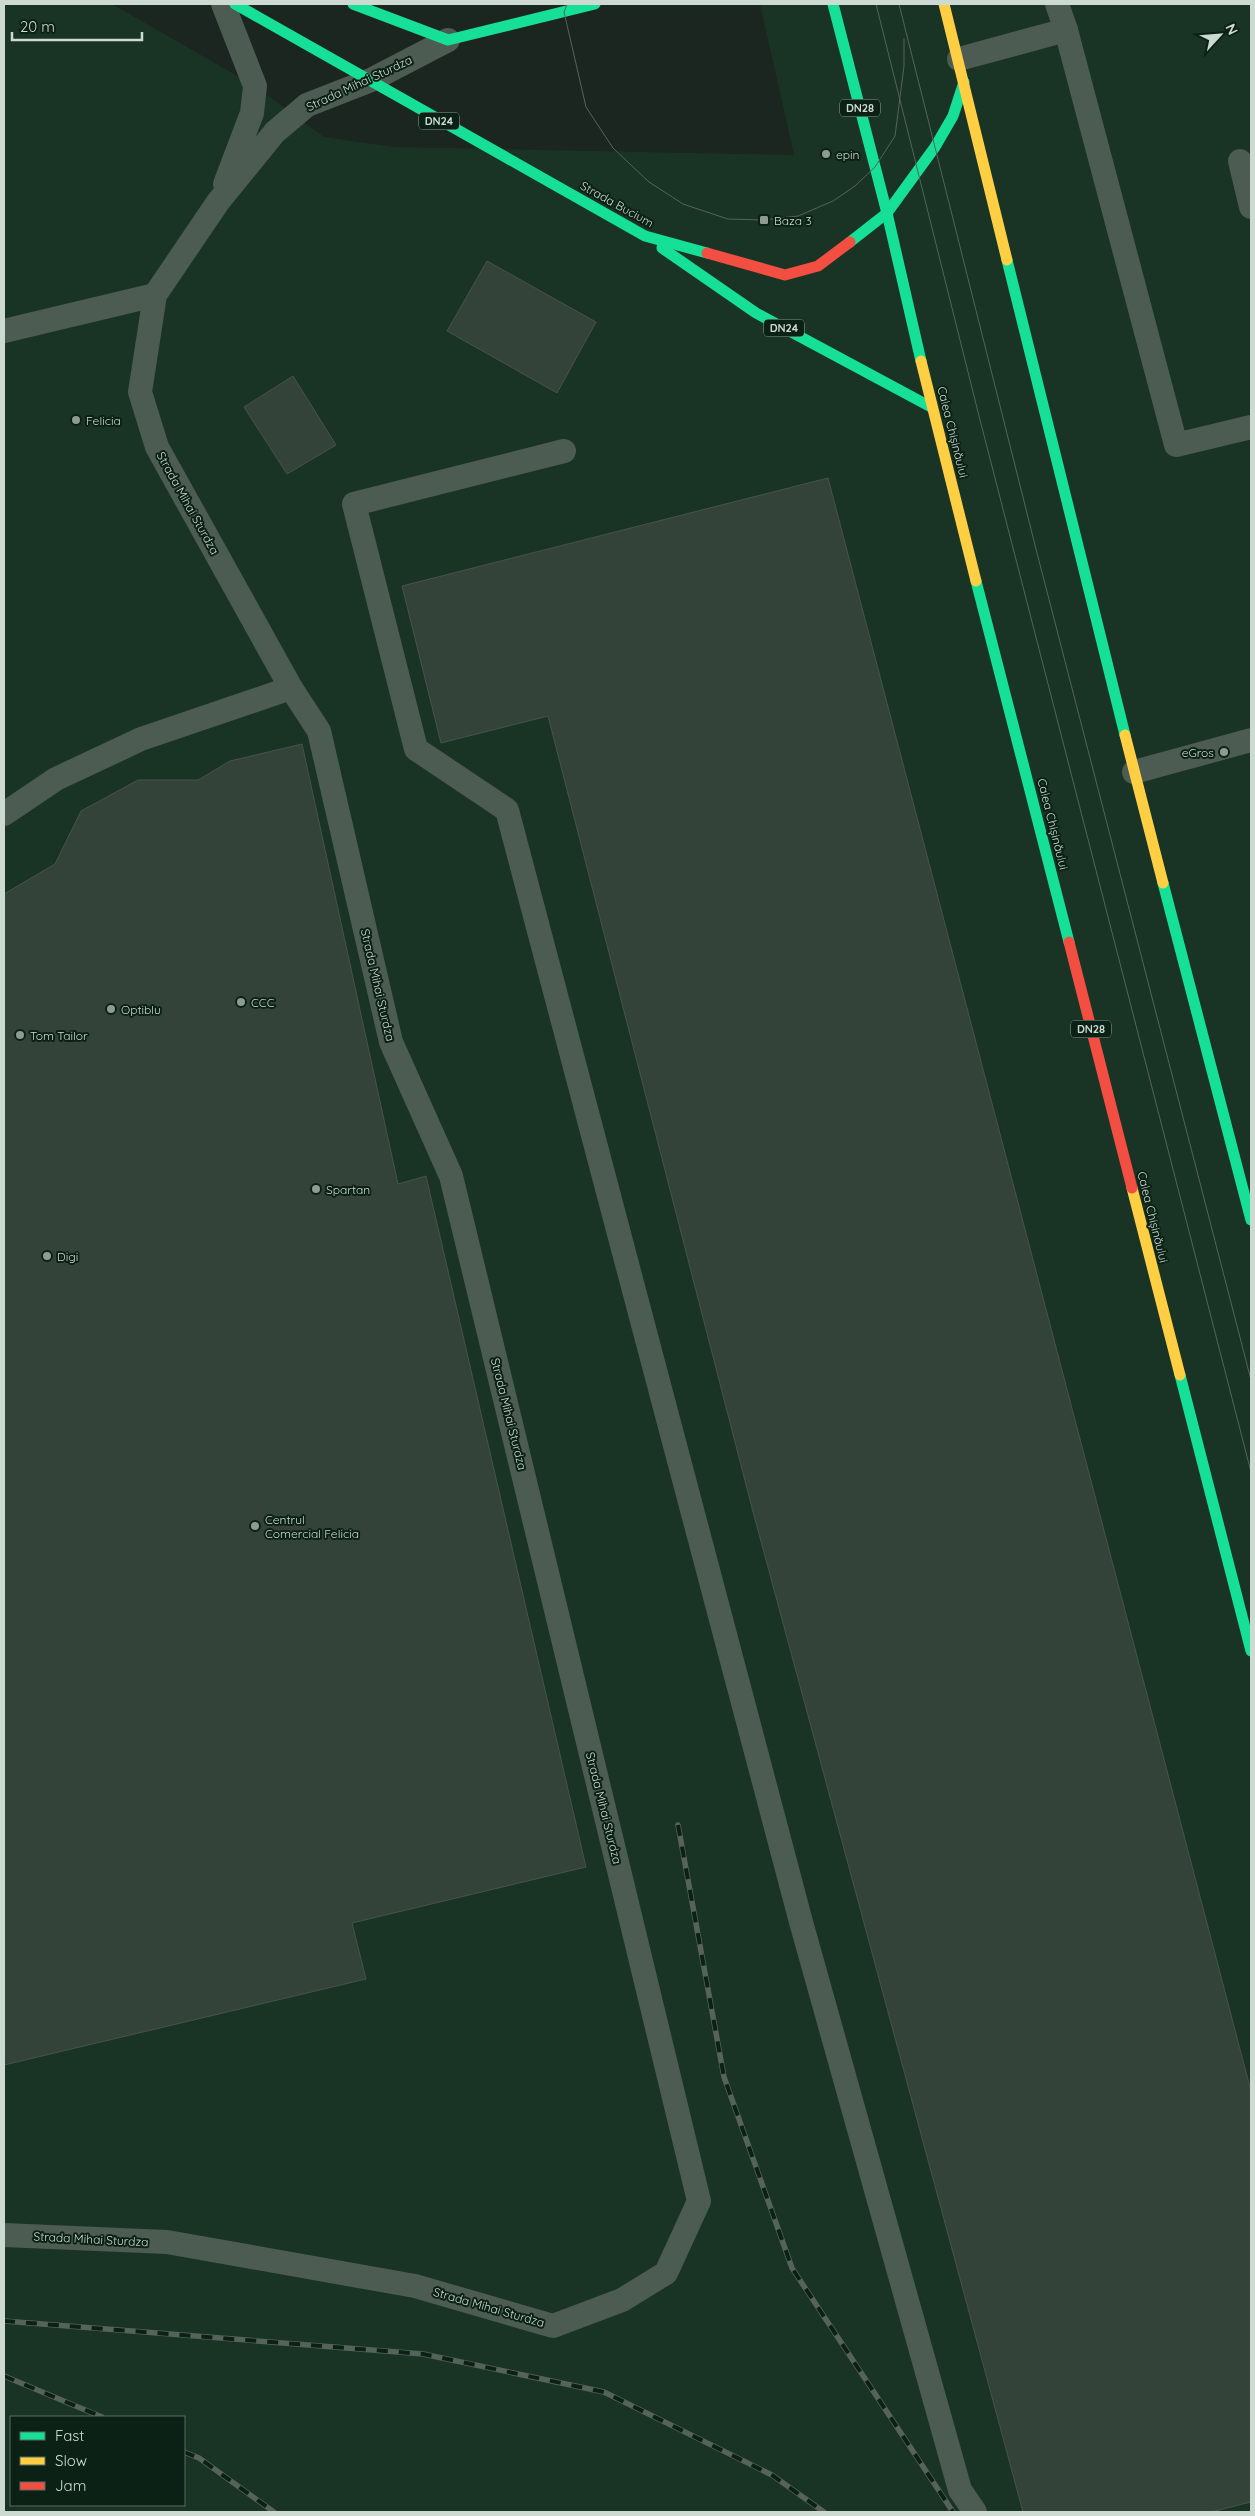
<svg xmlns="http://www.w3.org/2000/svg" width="1255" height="2516" viewBox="0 0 1255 2516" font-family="Quicksand,sans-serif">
<rect width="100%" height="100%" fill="#1a261f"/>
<path fill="#193424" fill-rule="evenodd" d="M4,4H112L255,86L324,137L394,147L794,155L760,4H1251V2512H4ZM11,2417H184V2505H11Z"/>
<g fill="#33433a" stroke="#48524c">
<polygon points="487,261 596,322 557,393 447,331"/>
<polygon points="293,376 336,445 287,474 244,407"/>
<polygon points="828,478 1251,2091 1251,2502 1211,2512 1023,2512 752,1508 548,716 441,743 402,586"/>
<polygon points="302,744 398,1184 426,1176 586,1867 352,1923 366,1979 4,2065 4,894 55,864 81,811 138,780 198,780 230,761"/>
</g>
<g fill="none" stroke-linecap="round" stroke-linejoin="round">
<g stroke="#4c5c53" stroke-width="24">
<polyline points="223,4 255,86 252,113 225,184"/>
<polyline points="1057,4 1066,30"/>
<polyline points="959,59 1066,30 1176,445 1251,427"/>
<polyline points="1240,161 1251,207"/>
<polyline points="4,331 155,295"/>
<polyline points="564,451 354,504 416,749 507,810 801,1922 960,2490 975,2512"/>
<polyline points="1134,772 1251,740"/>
<polyline points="4,814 56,779 141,739 291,688 157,447 140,392 155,295 218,202 275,132 307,105 371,80 448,40"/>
<polyline points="4,2235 167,2242 415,2286 553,2326 622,2300 666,2273 699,2201 451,1176 391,1042 319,731 291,688"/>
</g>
<g stroke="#16e098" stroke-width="11">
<polyline points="235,4 645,236 707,253"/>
<polyline points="353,4 448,40 595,4"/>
<polyline points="833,4 887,213 921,361"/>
<polyline points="850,242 887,213 935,147 953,116 964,82"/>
<polyline points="662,248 756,313 931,407"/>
<polyline points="1007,260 1125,735"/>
<polyline points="976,581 1069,942"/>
<polyline points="1163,883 1251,1220"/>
<polyline points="1180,1375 1251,1651"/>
</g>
<g stroke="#ffcf43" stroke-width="11">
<polyline points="944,4 1007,260"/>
<polyline points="921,361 976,581"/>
<polyline points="1125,735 1163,883"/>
<polyline points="1132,1188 1180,1375"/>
</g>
<g stroke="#f24e42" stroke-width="11">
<polyline points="707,253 785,275 818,266 850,242"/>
<polyline points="1069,942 1132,1188"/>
</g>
<g stroke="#56635b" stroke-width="1">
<polyline points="567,4 564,12 586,107 613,148 649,182 683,204 728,219 764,220 798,216 833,201 855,186 875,167 895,136 904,66 904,39"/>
<polyline points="876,4 979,416 1251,1472"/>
<polyline points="899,4 1037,553 1251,1380"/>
</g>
<g stroke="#56635b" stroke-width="5.5">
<g id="rail">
<polyline points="678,1825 724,2077 792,2268 953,2512"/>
<polyline points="4,2321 423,2354 604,2392 772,2475 824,2512"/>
<polyline points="4,2376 102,2417"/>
<polyline points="184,2452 199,2458 274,2512"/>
</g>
</g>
<use href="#rail" stroke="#0c2115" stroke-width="4" stroke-dasharray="11" stroke-linecap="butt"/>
</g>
<g fill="#8e9b93" stroke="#0c2115" stroke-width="2">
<circle cx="826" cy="154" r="5"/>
<rect x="759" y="215" width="10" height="10" rx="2.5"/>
<circle cx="76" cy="420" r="5"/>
<circle cx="1224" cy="752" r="5"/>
<circle cx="241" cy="1002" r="5"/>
<circle cx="111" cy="1009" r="5"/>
<circle cx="20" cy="1035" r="5"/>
<circle cx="316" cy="1189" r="5"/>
<circle cx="47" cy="1256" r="5"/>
<circle cx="255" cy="1526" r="5"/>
</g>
<g text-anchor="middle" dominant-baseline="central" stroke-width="4" stroke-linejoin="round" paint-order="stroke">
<g fill="#0c2115" stroke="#93a299" stroke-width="1">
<rect x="840" y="99.5" width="40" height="17" rx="4"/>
<rect x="419" y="112.5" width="40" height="17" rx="4"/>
<rect x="764" y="319.5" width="40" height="17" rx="4"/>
<rect x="1071" y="1020.5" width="40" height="17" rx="4"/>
</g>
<g font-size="11" font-weight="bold" fill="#cddad2">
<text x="860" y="108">DN28</text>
<text x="439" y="121">DN24</text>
<text x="784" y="328">DN24</text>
<text x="1091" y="1029">DN28</text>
</g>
<g font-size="12" fill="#cddad2" stroke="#0c2115">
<text transform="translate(359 83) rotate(-25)">Strada Mihai Sturdza</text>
<text transform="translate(617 204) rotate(29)">Strada Bucium</text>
<text transform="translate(953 432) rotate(76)">Calea Chișinăului</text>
<text transform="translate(188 503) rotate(61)">Strada Mihai Sturdza</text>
<text transform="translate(1053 824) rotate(76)">Calea Chișinăului</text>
<text transform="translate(378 985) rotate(77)">Strada Mihai Sturdza</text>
<text transform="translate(1153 1217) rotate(76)">Calea Chișinăului</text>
<text transform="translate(509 1414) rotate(76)">Strada Mihai Sturdza</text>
<text transform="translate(604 1808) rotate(76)">Strada Mihai Sturdza</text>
<text transform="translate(91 2239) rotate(3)">Strada Mihai Sturdza</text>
<text transform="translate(489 2307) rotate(16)">Strada Mihai Sturdza</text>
</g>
<g font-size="12" fill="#cddad2" stroke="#0c2115" text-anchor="start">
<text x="836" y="154">epin</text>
<text x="774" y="220">Baza 3</text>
<text x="86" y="420">Felicia</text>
<text x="1214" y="752" text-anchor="end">eGros</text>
<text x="251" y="1002">CCC</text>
<text x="121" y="1009">Optiblu</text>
<text x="30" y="1035">Tom Tailor</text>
<text x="326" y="1189">Spartan</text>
<text x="57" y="1256">Digi</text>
<text x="265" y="1519">Centrul<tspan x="265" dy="14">Comercial Felicia</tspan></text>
</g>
</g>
<rect width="1255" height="2516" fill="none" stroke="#cddad2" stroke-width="10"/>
<rect x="10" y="2416" width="175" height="90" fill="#0c2115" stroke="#596b61"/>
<rect x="20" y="2432" width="25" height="8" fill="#16e098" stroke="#596b61"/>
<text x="55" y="2441" font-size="15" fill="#cddad2">Fast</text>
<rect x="20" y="2457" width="25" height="8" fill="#ffcf43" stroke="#596b61"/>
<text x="55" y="2466" font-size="15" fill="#cddad2">Slow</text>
<rect x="20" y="2482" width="25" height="8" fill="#f24e42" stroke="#596b61"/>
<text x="55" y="2491" font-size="15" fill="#cddad2">Jam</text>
<g transform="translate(1220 35) rotate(64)" stroke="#0c2115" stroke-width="4" paint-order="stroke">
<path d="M0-4L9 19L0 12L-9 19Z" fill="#cddad2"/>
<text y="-8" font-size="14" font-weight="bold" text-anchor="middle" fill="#cddad2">N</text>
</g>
<path d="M12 32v8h130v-8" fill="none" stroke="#cddad2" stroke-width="2.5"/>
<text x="20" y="32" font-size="15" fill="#cddad2" stroke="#0c2115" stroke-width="4" paint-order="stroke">20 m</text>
</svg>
